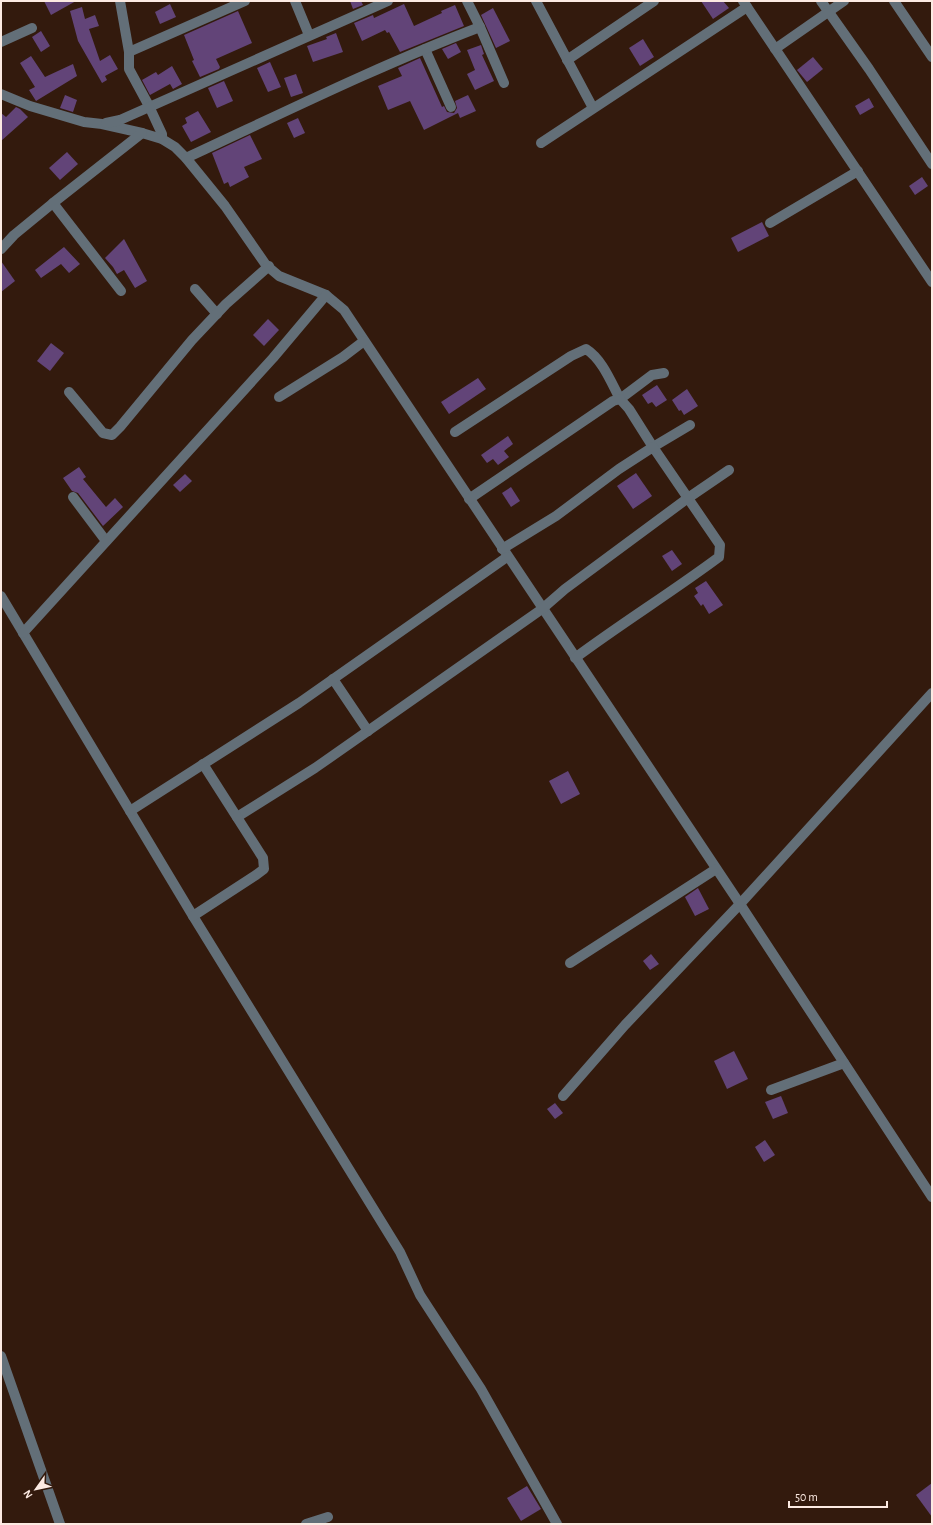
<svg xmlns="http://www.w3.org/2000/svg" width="933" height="1525" viewBox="0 0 933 1525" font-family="'Alegreya Sans',sans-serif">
<rect width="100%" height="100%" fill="#331a0d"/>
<g fill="#624478">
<polygon points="44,1 76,1 51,15"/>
<polygon points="350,1 361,1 363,5 353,9"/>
<polygon points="701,1 723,1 729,8 713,19"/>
<polygon points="170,4 176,17 160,24 155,12"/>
<polygon points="404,4 414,26 442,13 441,11 455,5 464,26 400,52 389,32 387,33 385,30 362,41 354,23 373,15 374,18"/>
<polygon points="82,7 85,19 95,15 99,26 89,29 100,61 110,55 118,69 105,76 107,80 102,83 78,41 70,11"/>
<polygon points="493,8 510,41 496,48 481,15"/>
<polygon points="238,11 252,43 216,59 220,67 219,69 200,77 192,61 194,60 184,35"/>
<polygon points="41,31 50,46 41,52 32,37"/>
<polygon points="336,33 343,52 313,62 307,46 327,39 326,37"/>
<polygon points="643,39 654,57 640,66 629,48"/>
<polygon points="456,43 461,52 448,59 442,49"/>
<polygon points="481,45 484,54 482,55 494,81 475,90 467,74 475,70 467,50"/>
<polygon points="31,56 45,77 73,64 77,76 36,101 29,90 35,87 20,63"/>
<polygon points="813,57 823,69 807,82 797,70"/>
<polygon points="420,58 442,107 444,106 447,112 454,113 457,108 455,101 468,95 476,111 460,118 458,113 424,130 410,101 388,110 378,86 402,76 398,68"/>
<polygon points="270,62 281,87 268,92 257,68"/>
<polygon points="172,66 182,84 173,89 170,84 150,95 142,80 156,72 158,75"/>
<polygon points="296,74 303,93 291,97 284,78"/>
<polygon points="224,81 233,101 217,108 208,88"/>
<polygon points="65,95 77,100 73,112 60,108"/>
<polygon points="869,98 874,107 860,115 855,106"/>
<polygon points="16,107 20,109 28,117 1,141 1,113 6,117"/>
<polygon points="198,111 211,132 191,142 182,126 187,123 185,118"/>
<polygon points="298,118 305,133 294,138 287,123"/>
<polygon points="250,135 262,159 244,167 249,177 230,187 228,182 224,184 212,153"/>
<polygon points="67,152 78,164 60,180 49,168"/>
<polygon points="922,177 928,186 915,195 909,186"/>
<polygon points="762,222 769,236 738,252 731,238"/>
<polygon points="124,239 147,281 135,288 124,270 117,274 113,267 105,258"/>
<polygon points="64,247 80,264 69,273 61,264 41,278 35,270"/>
<polygon points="1,261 15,281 1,292"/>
<polygon points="268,319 279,330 264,346 253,335"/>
<polygon points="51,343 64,353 50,371 37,361"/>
<polygon points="478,378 486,389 449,414 441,402"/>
<polygon points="657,385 667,400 656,407 652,402 648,404 642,395"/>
<polygon points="687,389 698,406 684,415 681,410 679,411 672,400"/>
<polygon points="508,436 513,444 504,451 509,457 498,465 493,459 487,463 481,455"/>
<polygon points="79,467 86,477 83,479 106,507 115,498 123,507 103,526 78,493 72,491 63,478"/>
<polygon points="636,473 652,496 633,509 617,486"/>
<polygon points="185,474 192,481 180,492 173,485"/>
<polygon points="511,487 520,501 511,507 502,493"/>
<polygon points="672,550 682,564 672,571 662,556"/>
<polygon points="706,581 723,605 709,614 703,604 701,606 694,596 698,593 695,588"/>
<polygon points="568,771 580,794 561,804 549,781"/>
<polygon points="698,888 709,909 695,916 685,897"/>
<polygon points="651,954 659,964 650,970 643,961"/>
<polygon points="734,1051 748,1079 727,1089 714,1061"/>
<polygon points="781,1096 788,1113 773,1119 765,1102"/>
<polygon points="555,1103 563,1113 555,1119 547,1109"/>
<polygon points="765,1140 775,1155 764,1162 755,1147"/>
<polygon points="932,1483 932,1517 916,1495"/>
<polygon points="527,1486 541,1509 521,1521 507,1498"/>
</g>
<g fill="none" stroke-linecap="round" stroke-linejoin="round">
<g stroke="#636f78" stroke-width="10">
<polyline points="120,1 129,52 129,69 149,106 162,134 162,139"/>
<polyline points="295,1 309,35"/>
<polyline points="536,1 593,108"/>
<polyline points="743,1 932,282"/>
<polyline points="821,1 869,69 932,164"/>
<polyline points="894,1 932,57"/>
<polyline points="480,27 504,83"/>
<polyline points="1,42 32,28"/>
<polyline points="425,49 451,107"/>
<polyline points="775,49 844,1"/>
<polyline points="129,52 245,1"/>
<polyline points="567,60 654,1"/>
<polyline points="1,94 30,106 84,122 102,124 142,133 162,139 175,147 186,158 225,206 266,265 279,276 326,295 344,310 740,904 932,1197"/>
<polyline points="106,123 120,120 388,1"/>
<polyline points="541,143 747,7"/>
<path d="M186,158C283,113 380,65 480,27L467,1"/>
<polyline points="770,223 858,171"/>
<polyline points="1,249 14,235 53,203"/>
<polyline points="195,289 217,314"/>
<polyline points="121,291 53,203 142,133"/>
<polyline points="69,392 103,433 112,435 120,427 192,340 226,304 269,266"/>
<polyline points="279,397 343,357 364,341"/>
<path d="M455,432L571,356L586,349C602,359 611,382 620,399L652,375L664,373"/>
<polyline points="73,497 106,541"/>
<polyline points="469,499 613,401 620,399 629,409 653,447 690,425"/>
<path d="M502,549L556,516L619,469L653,447L720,545L719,557C672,592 622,623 575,658"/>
<polyline points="1,596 193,916 400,1252 420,1295 481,1389 557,1524"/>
<polyline points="23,633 273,358 326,295"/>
<polyline points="333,679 368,731"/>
<polyline points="130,811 299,703 507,557"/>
<polyline points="237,817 315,768 542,609 565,589 688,498 729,470"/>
<polyline points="193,916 256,875 264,869 263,858 203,764"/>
<polyline points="570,963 716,869"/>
<polyline points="771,1090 844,1063"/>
<polyline points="563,1096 625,1025 740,904 932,693"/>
<polyline points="1,1356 60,1524"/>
<polyline points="306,1524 328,1517"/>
</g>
</g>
<rect width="933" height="1525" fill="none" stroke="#fceae2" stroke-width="4"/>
<g transform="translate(36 1489) rotate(237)" stroke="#331a0d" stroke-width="3" paint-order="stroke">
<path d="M0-3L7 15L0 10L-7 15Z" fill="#fceae2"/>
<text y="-6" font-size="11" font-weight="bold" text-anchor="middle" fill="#fceae2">N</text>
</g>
<path d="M789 1501v6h98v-6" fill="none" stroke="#fceae2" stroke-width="2"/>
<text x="795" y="1501" font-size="12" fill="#fceae2" stroke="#331a0d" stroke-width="3" paint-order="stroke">50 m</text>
</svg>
